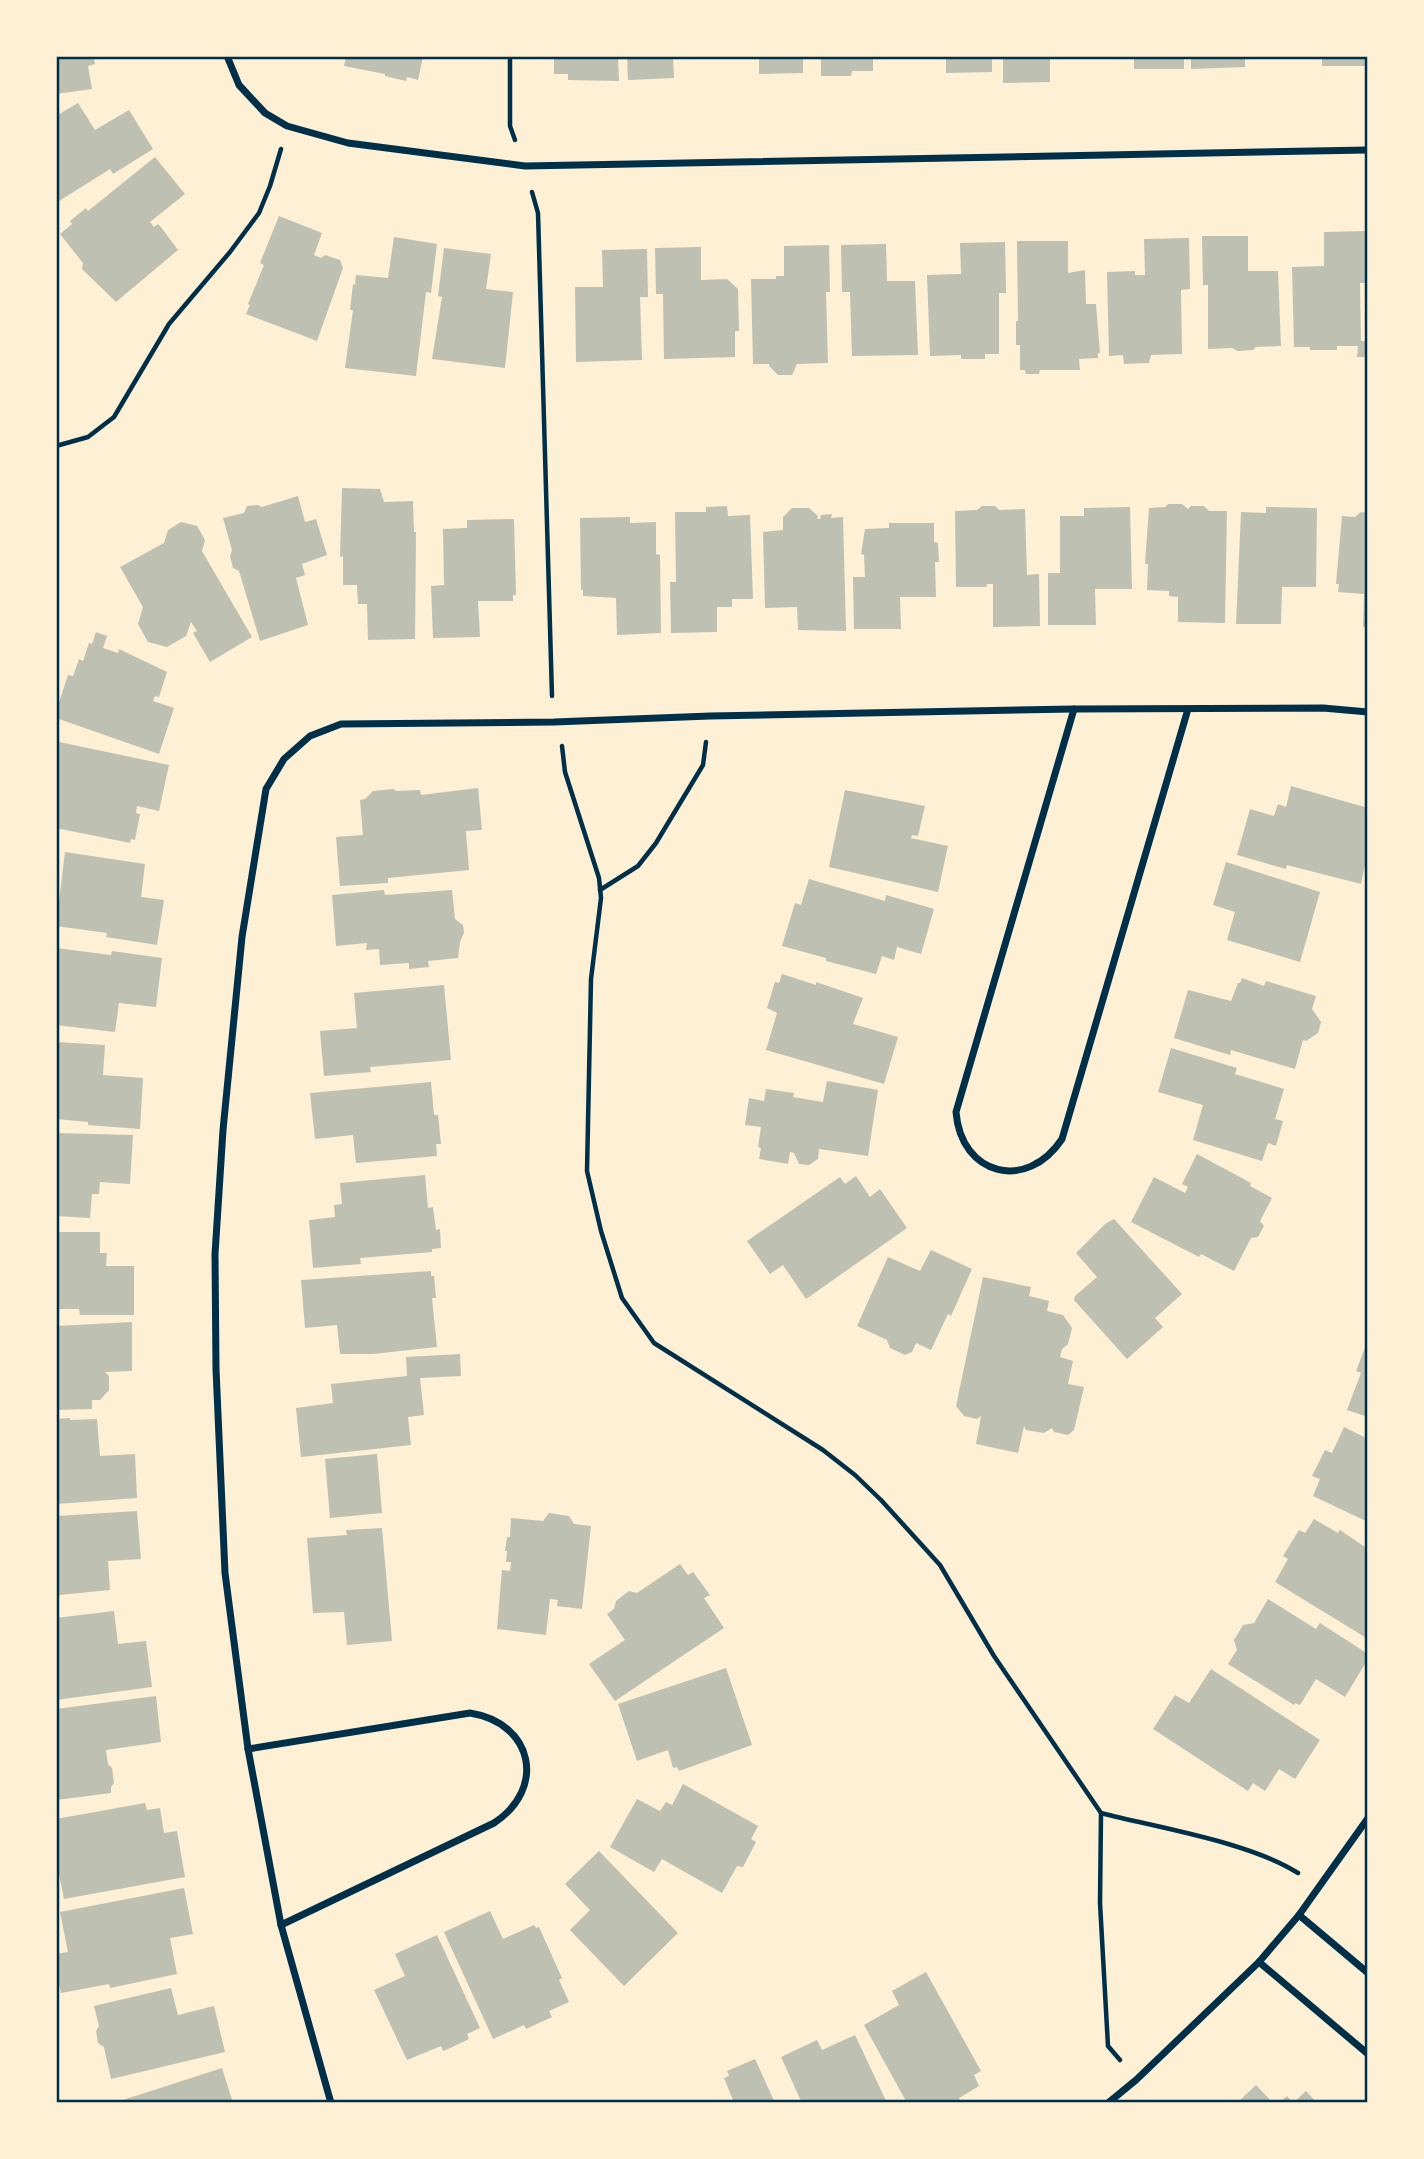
<svg xmlns="http://www.w3.org/2000/svg" width="1424" height="2159" viewBox="0 0 1424 2159" font-family="Commissioner,sans-serif">
<rect width="100%" height="100%" fill="#fdf0d5"/>
<g fill="#bec0b2">
<polygon points="56,56 103,56 94,59 95,64 88,66 92,89 56,94"/>
<polygon points="346,56 423,56 418,80 407,77 406,81 385,76 385,74 344,66"/>
<polygon points="554,56 618,56 619,81 568,80 568,74 554,74"/>
<polygon points="627,56 673,56 674,78 628,80"/>
<polygon points="759,56 803,56 803,73 759,74"/>
<polygon points="821,56 873,56 873,71 852,71 851,76 821,76"/>
<polygon points="946,56 992,56 992,72 946,73"/>
<polygon points="1003,56 1050,56 1050,82 1003,83"/>
<rect x="1134" y="56" width="50" height="13"/>
<polygon points="1191,56 1245,56 1245,67 1191,69"/>
<rect x="1322" y="56" width="46" height="10"/>
<polygon points="78,103 95,130 129,110 153,149 113,174 110,169 56,203 56,116"/>
<polygon points="155,157 185,194 150,222 154,227 158,224 160,226 178,250 116,302 82,269 83,263 60,234 72,224 70,221 86,208 88,211"/>
<polygon points="279,216 322,233 314,255 321,258 325,255 340,260 343,268 317,341 246,314 250,305 248,304 264,265 260,263"/>
<polygon points="1368,231 1368,283 1360,283 1361,341 1368,341 1368,357 1357,357 1358,346 1337,346 1337,350 1310,350 1310,347 1294,347 1292,267 1324,266 1324,232"/>
<polygon points="1202,236 1248,236 1248,271 1278,271 1281,346 1256,347 1253,350 1238,351 1232,348 1208,349 1208,285 1203,285"/>
<polygon points="394,237 437,244 431,293 426,292 416,376 345,368 353,310 350,310 353,284 355,285 356,275 388,278"/>
<polygon points="1189,238 1190,289 1181,290 1182,354 1151,355 1149,363 1124,364 1123,355 1109,356 1107,272 1135,271 1135,275 1145,275 1144,239"/>
<polygon points="1017,241 1068,241 1068,273 1085,270 1086,304 1096,304 1100,353 1098,353 1098,358 1079,359 1080,370 1040,370 1039,374 1026,374 1025,370 1020,370 1020,345 1016,345 1016,321 1018,321"/>
<polygon points="1005,242 1006,293 999,293 999,354 985,354 985,359 961,359 961,355 930,356 927,275 961,274 960,243"/>
<polygon points="886,244 887,281 915,281 918,355 852,356 850,292 842,292 841,245"/>
<polygon points="829,245 830,292 826,292 828,363 797,364 792,375 778,375 770,367 769,364 753,364 751,279 776,279 776,276 784,276 784,246"/>
<polygon points="701,247 701,280 727,279 738,289 739,331 735,331 735,357 664,359 663,294 656,294 655,248"/>
<polygon points="444,248 491,254 486,289 513,292 505,368 432,359 442,297 438,296"/>
<polygon points="647,249 648,297 640,297 642,360 576,362 575,287 603,287 602,250"/>
<polygon points="342,488 380,489 384,502 413,501 414,532 416,532 415,639 368,640 367,604 358,604 357,585 343,585 343,556 340,557"/>
<polygon points="298,496 305,522 316,519 327,555 302,564 305,575 296,578 308,625 260,641 239,571 233,568 230,556 232,550 223,518 244,513 247,506 258,505 262,507"/>
<polygon points="1168,504 1182,504 1188,509 1191,506 1204,506 1209,511 1227,511 1225,623 1178,622 1178,597 1169,596 1169,591 1147,590 1148,564 1145,564 1149,508 1165,507"/>
<polygon points="727,506 728,516 750,515 753,599 732,599 732,607 717,607 717,632 671,633 670,582 676,582 675,512 706,512 706,507"/>
<polygon points="982,506 995,506 999,510 1025,509 1027,575 1039,574 1040,626 993,627 993,584 987,584 986,587 956,587 955,511 977,510"/>
<polygon points="1130,507 1132,589 1095,589 1096,625 1048,625 1048,573 1060,573 1060,516 1084,516 1084,508"/>
<polygon points="1266,507 1317,508 1316,587 1282,587 1281,624 1236,624 1241,512 1266,513"/>
<polygon points="792,508 809,508 818,516 817,519 820,519 821,515 832,514 831,518 843,517 846,631 798,630 797,607 765,608 763,532 783,530 783,517"/>
<polygon points="1361,512 1368,513 1368,628 1363,627 1364,594 1338,592 1339,584 1336,584 1342,516 1355,517"/>
<polygon points="630,517 630,523 656,522 656,554 660,555 661,633 617,635 616,598 583,596 583,590 581,590 580,518"/>
<polygon points="514,519 516,595 513,595 513,601 478,601 480,637 433,638 431,586 444,585 443,529 467,528 467,520"/>
<polygon points="181,522 197,526 205,540 202,551 252,637 210,662 193,633 197,631 191,622 186,636 167,647 148,642 138,624 143,607 120,567 164,543 168,530"/>
<polygon points="889,523 934,523 934,542 938,543 939,562 935,562 936,597 900,597 901,629 854,629 853,577 865,577 864,555 861,554 865,529 889,528"/>
<polygon points="96,632 107,636 103,648 118,653 119,649 167,672 159,697 155,696 153,701 174,708 159,754 56,718 56,711 68,675 73,676 79,659 83,661 89,643 92,644"/>
<polygon points="59,742 169,765 159,811 137,806 136,813 140,814 135,840 131,839 130,843 56,828 56,758"/>
<polygon points="1291,786 1368,808 1368,830 1365,840 1368,841 1368,850 1361,884 1287,865 1286,869 1237,855 1250,809 1274,816 1278,804 1286,807"/>
<polygon points="478,788 482,830 466,831 469,870 388,878 388,883 340,886 336,837 363,835 360,800 365,799 373,791 393,789 396,791 420,790 421,795"/>
<polygon points="845,790 925,806 918,836 912,835 911,838 948,846 938,892 829,867"/>
<polygon points="65,852 145,864 141,897 164,900 157,945 106,937 107,933 56,926"/>
<polygon points="1226,862 1320,892 1300,962 1227,940 1235,912 1213,905"/>
<polygon points="809,879 885,901 886,895 934,909 921,954 897,947 894,960 882,956 876,974 826,961 826,958 782,946 795,903 801,905"/>
<polygon points="384,890 385,895 452,890 455,919 463,925 464,933 460,942 458,958 428,961 429,967 409,969 409,963 380,965 379,949 366,950 367,943 336,946 332,895"/>
<polygon points="56,948 111,955 112,951 162,958 156,1007 119,1003 115,1032 56,1025"/>
<polygon points="782,974 816,985 816,982 863,998 853,1024 898,1037 884,1084 766,1050 777,1013 767,1008 775,982 779,983"/>
<polygon points="1242,978 1264,986 1266,981 1316,996 1312,1009 1321,1022 1318,1033 1306,1041 1303,1040 1295,1069 1231,1050 1230,1055 1174,1038 1188,990 1231,1001 1238,983 1240,983"/>
<polygon points="444,985 451,1060 370,1067 371,1072 324,1076 320,1031 357,1028 354,993"/>
<polygon points="56,1042 105,1045 103,1075 143,1078 140,1129 88,1125 88,1122 56,1119"/>
<polygon points="1171,1048 1237,1068 1235,1074 1284,1089 1275,1119 1283,1121 1276,1146 1268,1143 1262,1161 1193,1140 1203,1105 1158,1092"/>
<polygon points="827,1081 878,1090 868,1156 819,1149 818,1159 809,1165 799,1164 794,1153 790,1152 788,1164 759,1159 761,1148 758,1147 761,1127 745,1125 749,1098 764,1101 766,1089 794,1093 793,1097 823,1102"/>
<polygon points="431,1082 434,1115 438,1115 441,1144 436,1144 437,1156 356,1163 353,1135 315,1139 310,1093"/>
<polygon points="56,1133 133,1135 130,1184 100,1182 99,1194 92,1194 90,1218 56,1216"/>
<polygon points="1197,1154 1251,1183 1250,1186 1272,1198 1260,1221 1264,1226 1258,1237 1251,1238 1234,1271 1201,1254 1199,1257 1131,1222 1154,1177 1185,1193 1188,1187 1182,1184"/>
<polygon points="425,1175 428,1208 433,1207 436,1230 440,1229 441,1248 432,1249 432,1252 360,1258 361,1264 313,1268 309,1220 335,1217 334,1205 342,1204 340,1183"/>
<polygon points="856,1176 870,1197 880,1189 907,1228 806,1299 783,1265 770,1274 747,1241 840,1177 845,1184"/>
<polygon points="1114,1219 1182,1294 1155,1318 1163,1327 1127,1359 1074,1300 1075,1296 1097,1277 1076,1253 1105,1224"/>
<polygon points="56,1232 100,1232 100,1253 107,1253 106,1266 134,1266 134,1315 80,1315 79,1309 56,1309"/>
<polygon points="931,1250 972,1269 951,1316 948,1314 931,1350 916,1343 912,1352 905,1355 890,1348 887,1340 857,1326 888,1257 920,1271"/>
<polygon points="431,1271 431,1276 434,1276 436,1298 432,1298 437,1347 373,1354 340,1354 337,1325 305,1328 301,1280"/>
<polygon points="983,1277 1031,1287 1029,1296 1049,1301 1047,1311 1063,1315 1072,1328 1068,1344 1062,1349 1060,1357 1073,1361 1068,1384 1084,1387 1074,1430 1068,1435 1054,1432 1052,1428 1044,1433 1026,1430 1024,1426 1018,1453 976,1444 981,1416 977,1419 964,1416 956,1406"/>
<polygon points="132,1322 132,1371 105,1372 109,1376 109,1390 100,1400 92,1400 92,1409 56,1410 56,1326"/>
<polygon points="1368,1340 1368,1417 1347,1410 1361,1373 1356,1371"/>
<polygon points="460,1354 461,1376 420,1378 424,1415 408,1417 411,1445 301,1457 296,1408 333,1403 331,1384 407,1376 406,1357"/>
<polygon points="70,1418 70,1420 97,1419 100,1456 135,1454 137,1498 56,1504 56,1419"/>
<polygon points="1344,1427 1368,1439 1368,1522 1313,1496 1320,1479 1312,1476 1325,1450 1332,1453"/>
<polygon points="377,1454 382,1513 330,1518 325,1459"/>
<polygon points="137,1511 141,1559 108,1561 110,1590 59,1595 59,1592 56,1592 56,1516"/>
<polygon points="549,1513 569,1516 574,1524 591,1526 582,1609 557,1606 558,1600 550,1599 546,1635 497,1629 502,1570 510,1571 511,1562 506,1562 507,1551 505,1551 507,1537 510,1537 511,1518 543,1521"/>
<polygon points="1314,1519 1338,1533 1340,1530 1368,1549 1368,1639 1275,1582 1288,1559 1283,1556 1299,1530 1305,1533"/>
<polygon points="382,1528 392,1641 347,1645 344,1612 313,1613 307,1538 347,1535 346,1530"/>
<polygon points="680,1564 688,1575 693,1572 710,1595 704,1598 724,1628 615,1701 589,1664 625,1640 607,1614 614,1609 616,1601 629,1591 637,1593"/>
<polygon points="1268,1599 1316,1629 1320,1623 1368,1654 1368,1659 1345,1697 1316,1679 1300,1705 1295,1703 1294,1705 1228,1664 1237,1650 1234,1640 1243,1625 1254,1623"/>
<polygon points="114,1611 118,1644 146,1641 152,1687 56,1700 56,1618"/>
<polygon points="726,1668 752,1745 679,1771 677,1767 673,1768 668,1750 637,1761 618,1704"/>
<polygon points="1211,1669 1320,1740 1295,1779 1279,1769 1265,1791 1253,1783 1248,1791 1153,1729 1175,1695 1189,1703"/>
<polygon points="156,1696 161,1742 106,1750 108,1764 112,1768 114,1783 111,1787 111,1793 56,1800 56,1709"/>
<polygon points="683,1784 758,1826 751,1839 756,1842 743,1867 737,1866 722,1893 662,1859 654,1872 610,1847 637,1799 660,1811 666,1802 672,1805"/>
<polygon points="145,1803 147,1810 160,1808 164,1833 177,1831 185,1877 64,1899 56,1859 56,1819"/>
<polygon points="599,1851 678,1933 624,1986 570,1930 590,1910 565,1884"/>
<polygon points="184,1888 193,1934 170,1938 177,1974 110,1988 109,1984 61,1993 56,1970 56,1954 68,1952 60,1912"/>
<polygon points="490,1911 503,1939 534,1925 536,1928 539,1927 562,1978 559,1980 569,2002 549,2011 552,2017 526,2029 524,2025 493,2039 444,1932"/>
<polygon points="437,1935 480,2028 467,2034 469,2039 448,2049 443,2051 441,2046 407,2060 374,1990 405,1976 395,1954"/>
<polygon points="926,1972 981,2071 974,2075 979,2086 959,2098 961,2103 907,2103 864,2025 899,2005 892,1991"/>
<polygon points="171,1988 178,2015 214,2006 225,2052 111,2079 104,2047 98,2043 96,2031 99,2026 94,2006"/>
<polygon points="855,2035 887,2103 802,2103 781,2057 817,2040 822,2050"/>
<polygon points="755,2059 775,2103 726,2103 733,2100 724,2078 729,2076 727,2071"/>
<polygon points="222,2068 233,2103 124,2103 123,2100"/>
<polygon points="1256,2085 1273,2103 1237,2103"/>
<polygon points="1306,2091 1317,2103 1279,2103 1287,2096 1293,2103"/>
</g>
<g fill="none" stroke-linecap="round" stroke-linejoin="round">
<g stroke="#003049" stroke-width="4.5">
<polyline points="510,56 510,126 515,140"/>
<polyline points="532,192 538,213 552,696"/>
<polyline points="56,446 88,437 114,417 169,324 230,252 259,213 270,186 281,149"/>
<path d="M562,746L565,772L599,878L601,898L591,979L587,1171L601,1231L622,1298L654,1343L823,1450L855,1475L881,1500L940,1565L994,1656L1101,1813C1159,1828 1249,1842 1298,1873"/>
<polyline points="600,890 638,866 656,843 703,765 706,742"/>
<polyline points="1101,1813 1100,1903 1108,2046 1120,2060"/>
</g>
<g stroke="#003049" stroke-width="7">
<polyline points="227,56 239,85 265,113 287,126 348,143 525,166 1368,150"/>
<path d="M1074,709L956,1112C961,1176 1027,1192 1062,1139L1188,709"/>
<path d="M248,1749L470,1713C533,1723 547,1788 494,1823L281,1925"/>
<polyline points="1299,1915 1368,1973"/>
<polyline points="1259,1962 1368,2054"/>
<polyline points="331,2103 281,1925 248,1749 225,1573 216,1369 215,1254 223,1130 242,937 266,789 284,759 310,736 341,724 554,722 710,716 1074,709 1323,708 1368,712"/>
<polyline points="1108,2103 1136,2080 1259,1962 1299,1915 1368,1818"/>
</g>
</g>
<rect width="1424" height="2159" fill="none" stroke="#fdf0d5" stroke-width="116"/>
<rect x="58" y="58" width="1308" height="2043" fill="none" stroke="#003049" stroke-width="2.5"/>
</svg>
